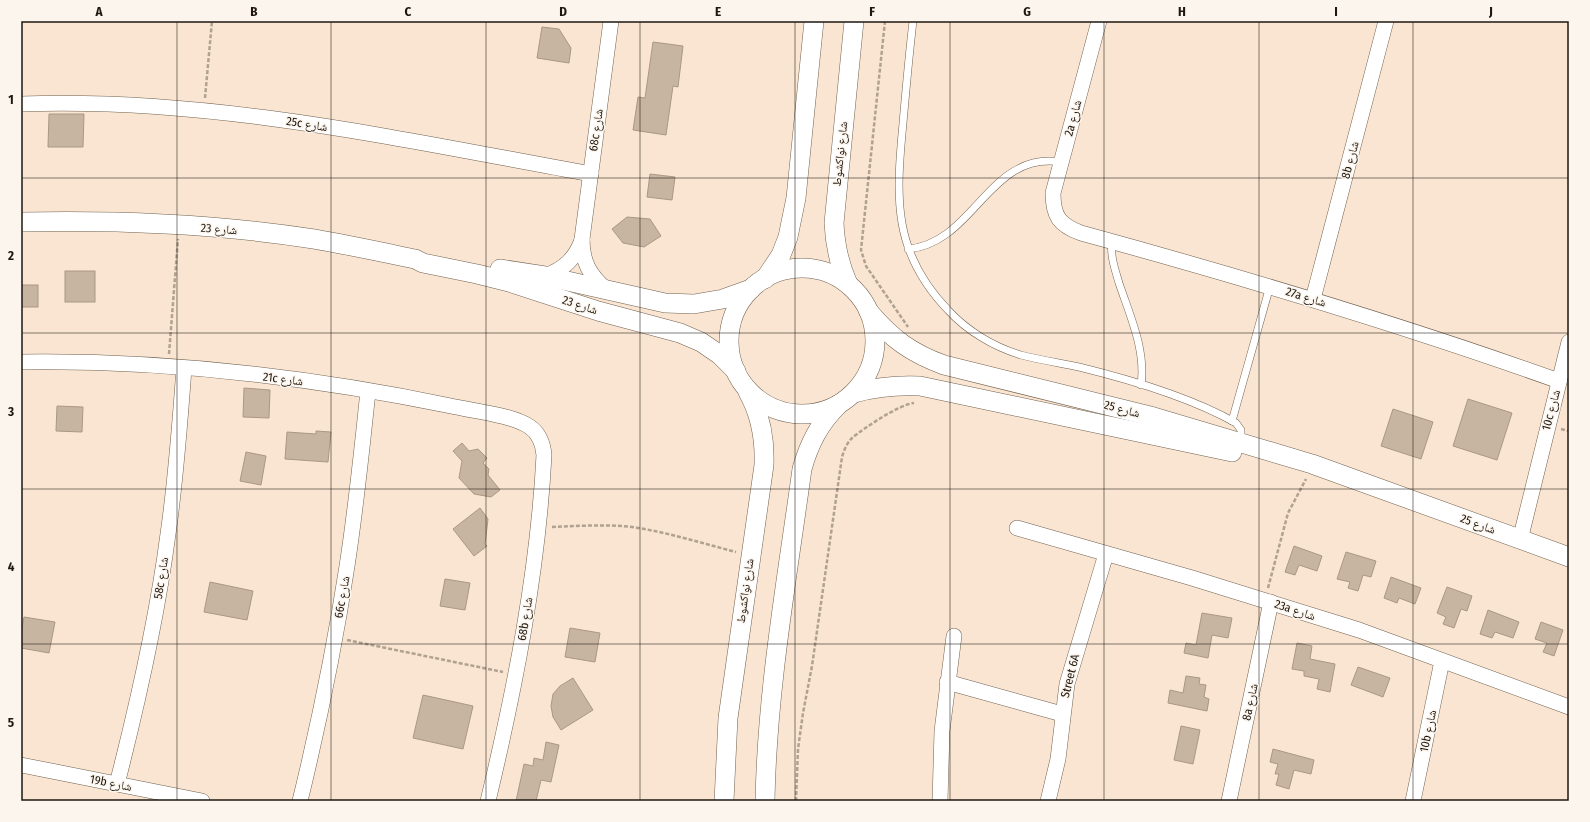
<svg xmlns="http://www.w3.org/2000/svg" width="1590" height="822" viewBox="0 0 1590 822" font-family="'Fira Sans Condensed','Noto Naskh Arabic',sans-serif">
<rect width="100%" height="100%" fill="#f9e5d1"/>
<g fill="#c7b4a1" stroke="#aa9885">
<polygon points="542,27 559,29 571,48 569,63 537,58"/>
<polygon points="653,42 683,46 678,87 673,86 666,135 633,130 638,97 645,98"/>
<polygon points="49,114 84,114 83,147 48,147"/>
<polygon points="650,174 675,177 672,200 647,197"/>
<polygon points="627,217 650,219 661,236 644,247 623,243 612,229"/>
<rect x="65" y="271" width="30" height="31"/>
<rect x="21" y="285" width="17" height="22"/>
<polygon points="244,388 270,390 269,418 243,417"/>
<polygon points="1468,399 1512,413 1497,460 1453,446"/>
<polygon points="57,406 83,407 82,432 56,431"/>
<polygon points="1393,409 1433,422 1421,459 1381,446"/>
<polygon points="316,431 331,432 328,462 285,459 287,432 316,434"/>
<polygon points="462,443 469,451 478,449 487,458 483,463 489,469 488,475 500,490 491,497 474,494 459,478 462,461 453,451"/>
<polygon points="246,452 266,456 261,485 240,481"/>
<polygon points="480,508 488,519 485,544 487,546 474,556 453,529"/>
<polygon points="1294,546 1322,556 1317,571 1299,565 1295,575 1285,572"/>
<polygon points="1346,552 1376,561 1371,577 1363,575 1358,591 1348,588 1350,582 1337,579"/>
<polygon points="1391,577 1421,588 1415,604 1399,598 1397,603 1384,598"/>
<polygon points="445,579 470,583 465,610 440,606"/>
<polygon points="210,582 253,591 247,620 204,612"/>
<polygon points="1447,587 1472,596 1467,611 1461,609 1454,628 1443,624 1446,617 1437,613"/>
<polygon points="1488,610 1519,622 1513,638 1495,632 1492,638 1480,634"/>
<polygon points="1202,613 1232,618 1228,638 1212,635 1208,658 1184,653 1186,643 1196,645"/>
<polygon points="24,617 55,622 49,653 21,648 21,633"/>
<polygon points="1541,622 1563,630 1554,656 1543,652 1547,643 1535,639"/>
<polygon points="570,628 600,633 595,662 565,657"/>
<polygon points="1297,643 1312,646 1310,659 1335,664 1330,692 1317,689 1319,679 1304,676 1304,671 1292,669"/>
<polygon points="1358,667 1390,678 1383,697 1351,685"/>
<polygon points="1186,676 1200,678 1199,684 1206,685 1204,697 1209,699 1207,711 1168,703 1170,690 1183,693"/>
<polygon points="573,678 593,710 561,730 553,717 551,706 553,694 560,686"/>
<polygon points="423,695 473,706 463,749 413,738"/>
<polygon points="1181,726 1200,730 1193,764 1174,760"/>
<polygon points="546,742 559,745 551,782 541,780 536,801 516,801 524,764 533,766 534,758 543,760"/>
<polygon points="1273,749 1314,760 1311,774 1294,770 1289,789 1276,785 1279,774 1275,774 1278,764 1270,762"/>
</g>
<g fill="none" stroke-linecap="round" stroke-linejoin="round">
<g stroke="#71614f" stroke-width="8">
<g id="service">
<path d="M913,21C909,55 906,89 903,123C896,197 892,252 948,310C967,331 994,347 1021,355C1040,360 1060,363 1079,367C1128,379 1192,398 1236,423L1241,430V442"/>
<path d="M1112,241C1110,256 1115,269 1119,283C1130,316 1146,350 1141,385"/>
<path d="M908,249C975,243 988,151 1061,162"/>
<polyline points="1232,421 1270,286"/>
</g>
</g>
<g stroke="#71614f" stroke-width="16">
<g id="minor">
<path d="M1099,21L1053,193C1053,216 1059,225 1081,233C1242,277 1402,325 1559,381"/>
<path d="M21,104C213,97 403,140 591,174"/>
<path d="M545,276C564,269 575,259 582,240"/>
<path d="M607,290C590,276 582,262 582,239L611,21"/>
<polyline points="1313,299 1386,21"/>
<path d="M21,362C165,360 311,377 451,406C473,411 513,415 530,427C540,434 543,444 544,455C538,572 515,688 488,801"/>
<polyline points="1017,528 1192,578 1359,630 1569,707"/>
<polyline points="1520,540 1569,342"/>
<polyline points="947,682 1062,714"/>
<polyline points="21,765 202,801"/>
<path d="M117,784C138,702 157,619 168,534C176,479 180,423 184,368"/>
<path d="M300,801C319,723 335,645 347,566C356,508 362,449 368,391"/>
<polyline points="940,801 942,731 954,636"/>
<polyline points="1048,801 1058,759 1067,684 1106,554"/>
<polyline points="1229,801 1271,602"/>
<polyline points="1413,801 1442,661"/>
</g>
</g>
<g stroke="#71614f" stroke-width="20">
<g id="tertiary">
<path d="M21,222C118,220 218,224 314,239C348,245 381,252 415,259L423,263L477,274L509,282L598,311L680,333L701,342L720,355L736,371"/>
<circle cx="802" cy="341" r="73"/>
<polyline points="500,269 545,276 665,303 694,304 723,299 751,289"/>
<polyline points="765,279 781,255 788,237 796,198 814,21"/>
<path d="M848,284C839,264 835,245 834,223L854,21"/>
<path d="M869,312C892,339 911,353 944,365L1154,417L1312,464L1569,557"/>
<path d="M854,393C876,387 897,385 920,386L1232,452"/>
<path d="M724,801L728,718L764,465C765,438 761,415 748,392"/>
<path d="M765,801C767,690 787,579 802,469C809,444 819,424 838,405"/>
</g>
</g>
<g stroke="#b0a191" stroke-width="2.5" stroke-dasharray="4 2" stroke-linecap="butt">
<polyline points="885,21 861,250 866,266 908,327"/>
<polyline points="205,98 212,21"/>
<polyline points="169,354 178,239"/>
<polyline points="1561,429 1569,431"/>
<path d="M552,527C578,526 605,524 632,527C667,532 701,543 736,552"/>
<polyline points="1268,588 1288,513 1306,479"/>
<polyline points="347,640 503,672"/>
<path d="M796,801L798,749L803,713L812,666L842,457C844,450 847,443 852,438C864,428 900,404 914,403"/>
</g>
<use href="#service" stroke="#fff" stroke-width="7"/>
<use href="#minor" stroke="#fff" stroke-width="15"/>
<use href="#tertiary" stroke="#fff" stroke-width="19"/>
</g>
<path fill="none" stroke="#1d1710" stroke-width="1" stroke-opacity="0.55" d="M177,21V801M331,21V801M486,21V801M640,21V801M795,21V801M950,21V801M1104,21V801M1259,21V801M1413,21V801M21,178H1569M21,333H1569M21,489H1569M21,644H1569"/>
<g text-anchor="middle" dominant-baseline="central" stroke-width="3" stroke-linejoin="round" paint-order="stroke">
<g font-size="12" fill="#1d1710" stroke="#fcf5ed">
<text transform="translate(1073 118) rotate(-75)">2a شارع</text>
<text transform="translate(307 124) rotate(9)">25c شارع</text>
<text transform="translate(596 130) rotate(-82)">68c شارع</text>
<text transform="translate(840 154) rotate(-84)">شارع نواكشوط</text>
<text transform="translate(1350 160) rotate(-75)">8b شارع</text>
<text transform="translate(219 229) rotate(4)">شارع 23</text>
<text transform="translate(1306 297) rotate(17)">27a شارع</text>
<text transform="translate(580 305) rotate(18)">شارع 23</text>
<text transform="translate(283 379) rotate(7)">21c شارع</text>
<text transform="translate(1122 409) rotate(15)">شارع 25</text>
<text transform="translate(1551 410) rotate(-75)">10c شارع</text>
<text transform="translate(1478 524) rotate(20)">شارع 25</text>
<text transform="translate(161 578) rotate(-81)">58c شارع</text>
<text transform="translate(745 591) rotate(-82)">شارع نواكشوط</text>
<text transform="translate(342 597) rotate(-80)">66c شارع</text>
<text transform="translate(1295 610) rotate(18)">23a شارع</text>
<text transform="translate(525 619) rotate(-81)">68b شارع</text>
<text transform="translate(1070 676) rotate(-76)">Street 6A</text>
<text transform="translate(1250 702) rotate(-78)">8a شارع</text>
<text transform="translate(1428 731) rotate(-78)">10b شارع</text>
<text transform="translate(111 783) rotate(11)">19b شارع</text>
</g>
</g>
<rect width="1590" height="822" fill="none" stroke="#fcf5ed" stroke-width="44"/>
<rect x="22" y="22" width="1546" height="778" fill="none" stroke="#1d1710" stroke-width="1.5"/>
<g font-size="13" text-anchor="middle" font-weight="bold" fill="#1d1710">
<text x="99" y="16">A</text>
<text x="254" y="16">B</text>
<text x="408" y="16">C</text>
<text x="563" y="16">D</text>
<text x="718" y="16">E</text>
<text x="872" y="16">F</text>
<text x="1027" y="16">G</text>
<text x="1182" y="16">H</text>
<text x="1336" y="16">I</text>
<text x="1491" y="16">J</text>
<text x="11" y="104">1</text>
<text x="11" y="260">2</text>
<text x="11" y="416">3</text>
<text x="11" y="571">4</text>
<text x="11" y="727">5</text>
</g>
</svg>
